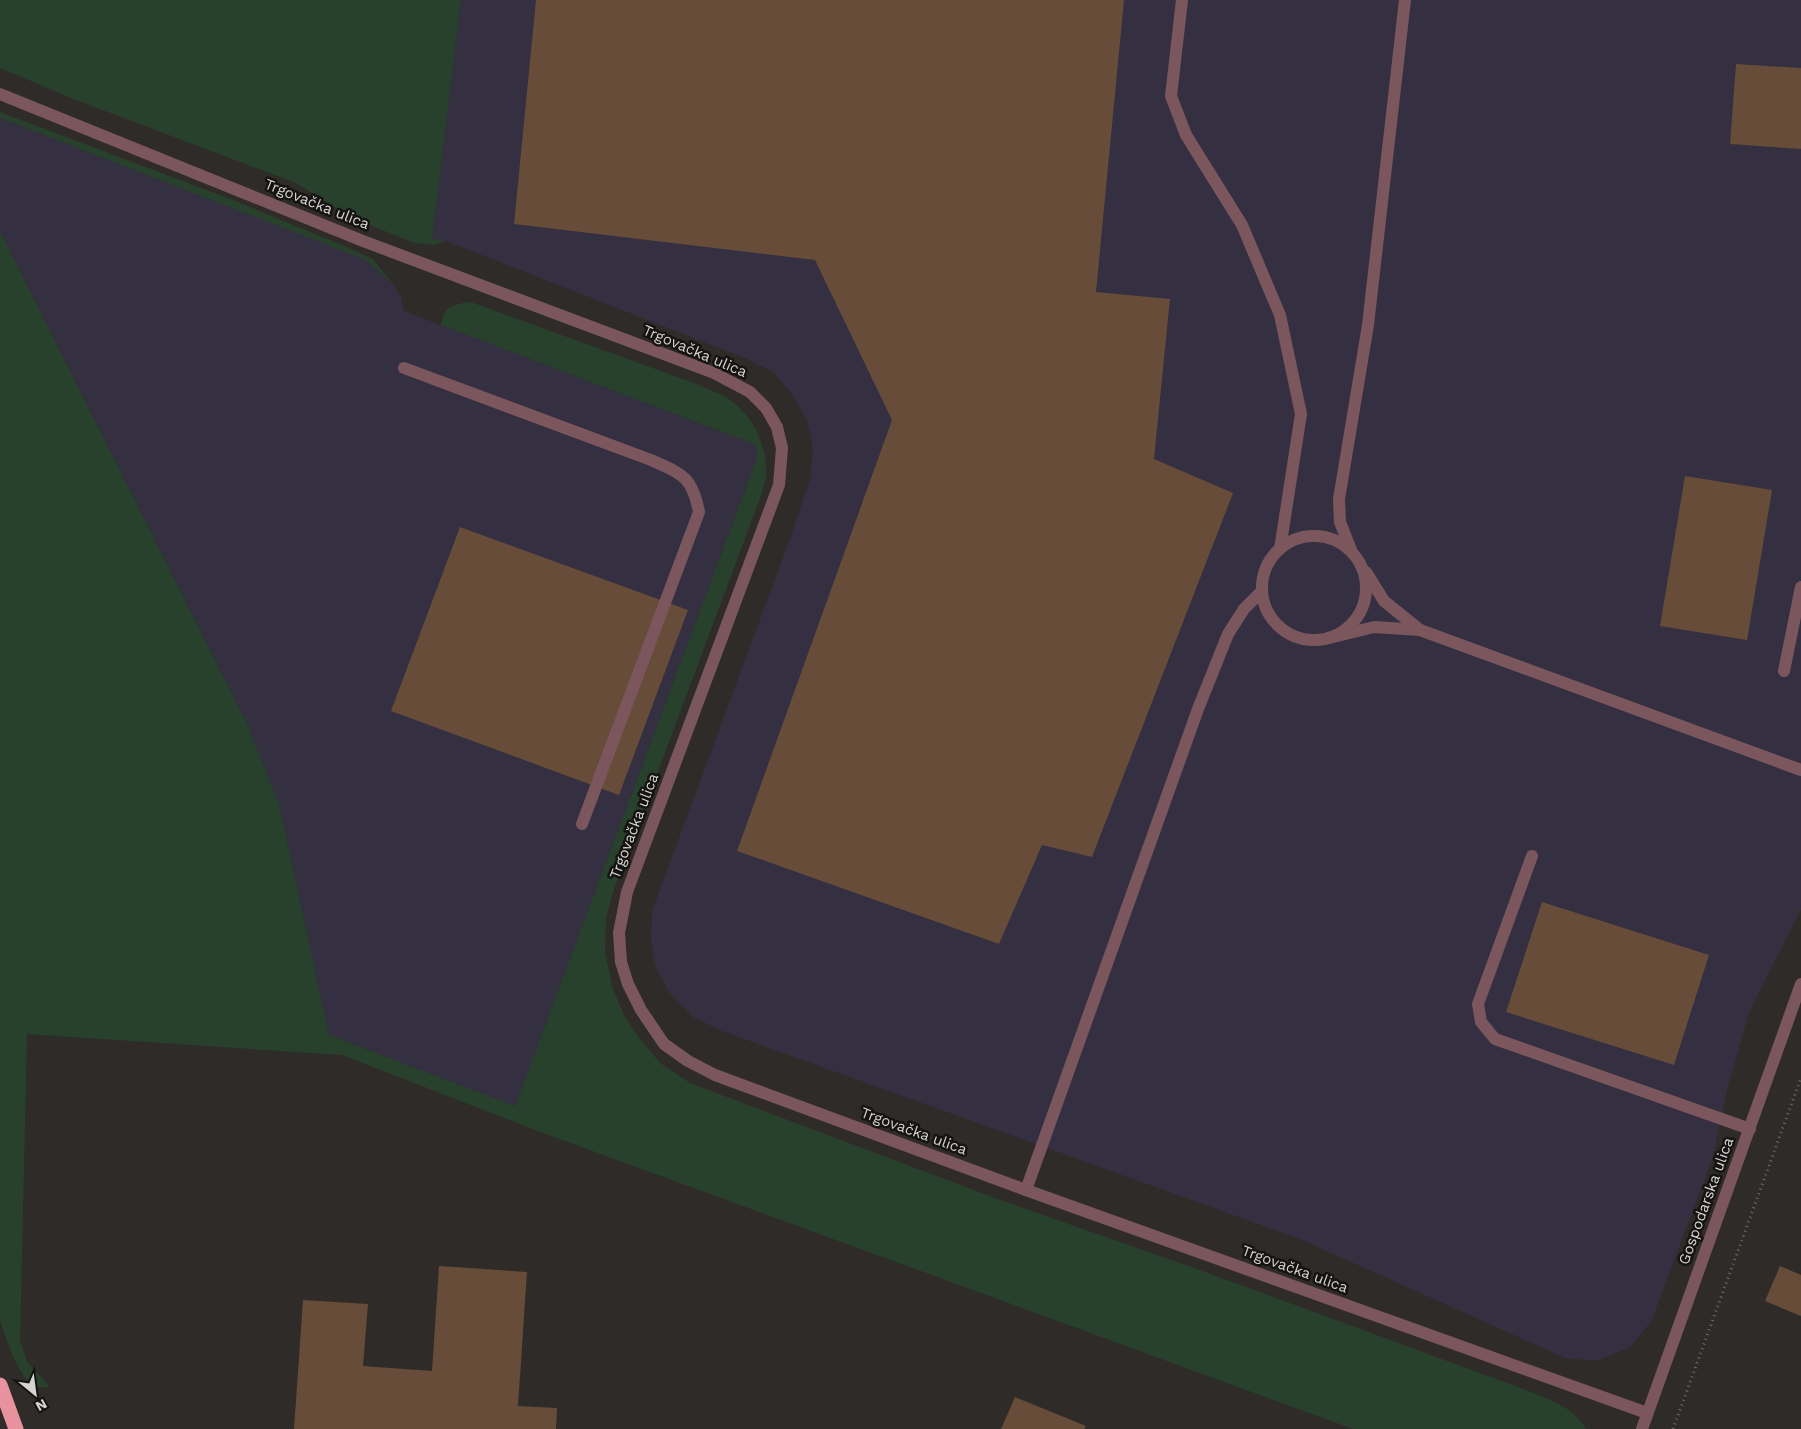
<svg xmlns="http://www.w3.org/2000/svg" width="1801" height="1429" viewBox="0 0 1801 1429" font-family="'Work Sans',sans-serif">
<rect width="100%" height="100%" fill="#2f2b28"/>
<g fill="#343041">
<polygon points="461,0 1801,0 1801,910 1768,974 1749,1013 1726,1094 1713,1157 1651,1322 1629,1348 1596,1361 1565,1358 1300,1239 722,1031 693,1017 669,992 655,965 651,937 652,911 791,536 810,479 813,449 807,420 792,394 773,372 747,359 446,241 432,239"/>
<polygon points="0,118 367,260 393,284 401,297 404,311 754,444 758,450 757,458 515,1106 329,1035 279,804 247,724 0,231"/>
</g>
<g fill="#28412d">
<polygon points="0,0 461,0 432,239 446,241 433,245 415,243 354,219 296,183 76,100 0,68"/>
<polygon points="0,112 233,200 349,248 373,259 393,284 366,260 0,118"/>
<path d="M0,231L247,724L279,804L329,1035L515,1106L757,458V450L754,444L441,325C443,306 454,304 471,302L694,383C705,388 717,392 727,398C753,414 767,445 766,474C766,483 761,493 759,501L614,889L606,918L605,953L613,989L624,1015L639,1038L660,1063L690,1083L995,1198L1197,1269L1526,1390C1548,1399 1574,1407 1586,1429H1353L535,1130L342,1055L27,1034L20,1341L27,1361L50,1387C47,1387 41,1388 38,1387C19,1382 6,1338 0,1321Z"/>
</g>
<g fill="#674c39">
<polygon points="536,0 1124,0 1096,292 1170,299 1154,459 1233,493 1092,857 1042,845 999,944 737,851 892,420 815,260 514,224"/>
<polygon points="1736,64 1801,68 1801,149 1730,144"/>
<polygon points="1685,476 1772,490 1747,640 1660,626"/>
<polygon points="460,527 688,610 619,795 391,711"/>
<polygon points="1542,902 1709,955 1674,1065 1506,1012"/>
<polygon points="439,1266 527,1272 518,1406 557,1408 556,1429 294,1429 303,1300 368,1304 363,1366 432,1371"/>
<polygon points="1780,1266 1801,1275 1801,1316 1765,1301"/>
<polygon points="1015,1397 1086,1426 1084,1429 1001,1429"/>
</g>
<g fill="none" stroke-linecap="round" stroke-linejoin="round">
<polyline stroke="#6f6c6a" stroke-width="3" stroke-dasharray="1 4" stroke-linecap="butt" points="1673,1429 1801,1078"/>
<g stroke="#7b575d" stroke-width="12">
<polyline points="1182,0 1171,96 1186,135 1242,225 1280,315 1301,414 1280,549"/>
<path d="M404,368L651,460C682,474 692,476 699,512L582,824"/>
<circle cx="1314" cy="588" r="52"/>
<polyline points="1351,550 1340,522 1339,499 1368,325 1405,0"/>
<polyline points="1366,572 1384,601 1420,630"/>
<polyline points="1329,638 1374,627 1420,630 1801,770"/>
<polyline points="1784,671 1801,587"/>
<polyline points="1532,856 1478,1004 1481,1022 1495,1039 1750,1129"/>
<polyline points="1026,1190 1198,709 1228,634 1244,609 1262,591"/>
</g>
<g stroke="#7b575d" stroke-width="12">
<polyline points="0,94 363,241 714,373 750,392 766,408 777,427 782,448 779,485 627,892 619,933 621,962 628,984 641,1010 664,1044 688,1061 715,1075 1026,1190 1647,1413"/>
<polyline points="1642,1429 1801,984"/>
</g>
<polyline stroke="#e8919f" stroke-width="15" points="0,1385 16,1429"/>
</g>
<g text-anchor="middle" dominant-baseline="central" stroke-width="5" stroke-linejoin="round" paint-order="stroke">
<g font-size="15" fill="#d6d4d2" stroke="#151413">
<text transform="translate(317 204) rotate(22)">Trgovačka ulica</text>
<text transform="translate(695 351) rotate(23)">Trgovačka ulica</text>
<text transform="translate(634 826) rotate(-69)">Trgovačka ulica</text>
<text transform="translate(914 1131) rotate(20)">Trgovačka ulica</text>
<text transform="translate(1706 1201) rotate(-70)">Gospodarska ulica</text>
<text transform="translate(1295 1269) rotate(20)">Trgovačka ulica</text>
</g>
</g>
<g transform="translate(35 1394) rotate(151)" stroke="#151413" stroke-width="4" paint-order="stroke">
<path d="M0-4L9 19L0 12L-9 19Z" fill="#d6d4d2"/>
<text y="-8" font-size="14" font-weight="bold" text-anchor="middle" fill="#d6d4d2">N</text>
</g>
</svg>
